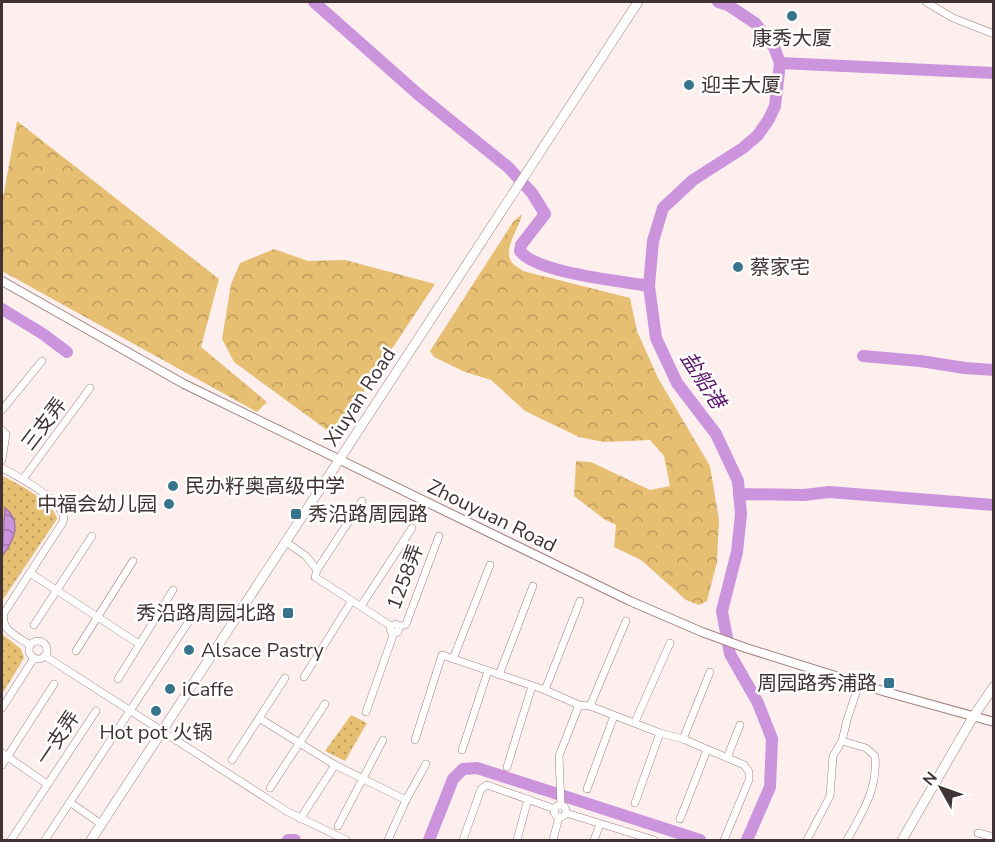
<svg xmlns="http://www.w3.org/2000/svg" width="995" height="842" viewBox="0 0 995 842" font-family="'Nunito Sans','Noto Sans SC',sans-serif">
<defs>
<pattern id="grass-dots" width="8" height="8" patternUnits="userSpaceOnUse" patternTransform="scale(1.5)"><rect width="8" height="8" fill="#e7bf73"/><path d="M2 2h.1M6 6h.1" fill="none" stroke="#bd9c5f" stroke-width="1.8" stroke-linecap="round"/></pattern>
<pattern id="forest-crowns" width="20" height="18" patternUnits="userSpaceOnUse" patternTransform="scale(1.5)"><rect width="20" height="18" fill="#e7bf73"/><path d="M2 6a3 3 0 1 1 6 0M12 15a3 3 0 1 1 6 0" fill="none" stroke="#bd9c5f"/></pattern>
<pattern id="water-waves" width="16" height="10" patternUnits="userSpaceOnUse" patternTransform="scale(1.5)"><rect width="16" height="10" fill="#cb94dc"/><path d="M0 5q4-4 8 0t8 0" fill="none" stroke="#a679b3"/></pattern>
</defs>
<rect width="100%" height="100%" fill="#feefef"/>
<g fill="url(#grass-dots)">
<path d="M2,476C16,482 54,503 57,519L2,601Z"/>
<polygon points="2,634 21,649 24,658 2,694"/>
<polygon points="351,715 367,723 345,761 325,751"/>
</g>
<g fill="url(#forest-crowns)">
<polygon points="17,121 219,279 201,347 267,402 257,412 2,271 2,203"/>
<path d="M522,214C520,227 503,248 511,261C513,265 519,268 523,271L630,298L637,331L658,378L710,466L719,520L717,562L707,601L699,605L686,600L641,560L614,547L616,525L604,519L574,496L576,461L591,462L650,490L670,486L664,456L650,440L604,442L579,437L525,411L491,380L465,372L434,357L430,351L513,222Z"/>
<polygon points="274,249 308,261 345,260 435,284 338,430 331,433 234,362 222,339 231,284 240,263"/>
</g>
<path fill="url(#water-waves)" stroke="#a277a9" stroke-width="1.5" d="M5,508C23,522 13,542 2,556Z"/>
<g fill="none" stroke-linecap="round" stroke-linejoin="round">
<g stroke="#cb94dc" stroke-width="12">
<path d="M314,2L419,95L508,167L532,193L545,214L521,245L520,251C536,273 621,281 649,286"/>
<polyline points="718,2 728,5 755,23 774,47 780,63 775,106 769,119 758,135 743,148 693,180 663,208 653,241 649,286 656,338 677,383 716,434 738,481 741,514 737,552 722,611 730,654 758,703 772,739 770,787 747,840"/>
<polyline points="780,63 994,73"/>
<polyline points="2,309 43,334 67,352"/>
<polyline points="863,356 920,361 965,368 994,370"/>
<polyline points="739,494 804,495 829,492 994,505"/>
<polyline points="288,840 295,840"/>
<polyline points="429,840 453,779 463,769 477,768 700,840"/>
</g>
<g stroke="#a28180" stroke-width="8">
<g id="minor">
<polyline points="926,2 953,18 994,34"/>
<polyline points="2,410 42,361"/>
<polyline points="2,430 6,434 2,460"/>
<path d="M2,468C19,477 57,497 64,516L63,522L4,613C0,630 17,636 30,645"/>
<polyline points="23,479 90,388"/>
<polyline points="286,542 306,556 317,570 315,577 391,626 396,624 399,627 398,632 392,633 390,629 391,626"/>
<polyline points="317,570 362,501"/>
<polyline points="30,573 139,644"/>
<polyline points="361,606 412,528"/>
<polyline points="216,609 234,622"/>
<polyline points="34,625 92,536"/>
<polyline points="399,627 406,624 439,536"/>
<circle cx="38" cy="650" r="9"/>
<polyline points="76,651 133,561"/>
<polyline points="45,656 288,812 346,840"/>
<polyline points="453,659 490,565"/>
<polyline points="499,675 533,586"/>
<polyline points="304,677 351,602"/>
<polyline points="118,679 173,590"/>
<polyline points="545,690 580,601"/>
<polyline points="590,706 626,621"/>
<polyline points="2,708 34,658"/>
<polyline points="366,712 394,633"/>
<polyline points="259,718 335,765 406,800"/>
<polyline points="635,722 670,643"/>
<polyline points="683,739 710,672"/>
<polyline points="415,740 442,655 545,690 579,705 590,706 660,733 683,739 744,765 749,772 749,780 724,840"/>
<path d="M842,741L866,748L875,756C878,789 862,813 847,840"/>
<polyline points="462,750 488,671"/>
<polyline points="2,753 47,784"/>
<polyline points="727,758 740,725"/>
<polyline points="232,760 285,678"/>
<polyline points="2,765 54,684"/>
<polyline points="507,767 532,686"/>
<polyline points="270,788 325,704"/>
<polyline points="587,789 614,716"/>
<polyline points="71,803 101,824"/>
<polyline points="635,803 660,733"/>
<circle cx="560" cy="811" r="6"/>
<polyline points="561,805 559,756 579,705"/>
<polyline points="566,813 654,840"/>
<polyline points="300,819 335,765"/>
<polyline points="680,819 707,750"/>
<polyline points="338,826 383,740"/>
<polyline points="978,833 994,837"/>
<polyline points="11,840 96,711"/>
<polyline points="45,840 193,615"/>
<polyline points="388,840 406,800 426,764"/>
<polyline points="463,840 481,789 487,785 555,809"/>
<polyline points="517,840 528,799"/>
<polyline points="553,840 559,817"/>
<polyline points="594,840 600,824"/>
<polyline points="807,840 830,796 833,756 842,741 847,720 859,684"/>
</g>
</g>
<g stroke="#a28180" stroke-width="10">
<polyline id="tertiary" points="2,281 184,384 630,601 702,632 746,648 886,692 994,722"/>
</g>
<g stroke="#a28180" stroke-width="10">
<g id="secondary">
<polyline points="91,840 638,2"/>
<polyline points="902,840 973,717 994,686"/>
</g>
</g>
<use href="#minor" stroke="#fff" stroke-width="7"/>
<use href="#tertiary" stroke="#fff" stroke-width="8"/>
<use href="#secondary" stroke="#fff" stroke-width="9"/>
</g>
<g fill="#38758c" stroke="#fff" stroke-width="2">
<circle cx="792" cy="16" r="6"/>
<circle cx="689" cy="85" r="6"/>
<circle cx="738" cy="267" r="6"/>
<circle cx="173" cy="486" r="6"/>
<circle cx="169" cy="504" r="6"/>
<rect x="290" y="508" width="12" height="12" rx="3"/>
<rect x="282" y="607" width="12" height="12" rx="3"/>
<circle cx="189" cy="650" r="6"/>
<rect x="883" y="677" width="12" height="12" rx="3"/>
<circle cx="170" cy="689" r="6"/>
<circle cx="156" cy="711" r="6"/>
</g>
<g text-anchor="middle" dominant-baseline="central" stroke-width="5" stroke-linejoin="round" paint-order="stroke">
<g font-size="20" fill="#413333" stroke="#fff" text-anchor="start">
<text x="792" y="38" text-anchor="middle">康秀大厦</text>
<text x="701" y="85">迎丰大厦</text>
<text x="750" y="267">蔡家宅</text>
<text x="185" y="486">民办籽奥高级中学</text>
<text x="157" y="504" text-anchor="end">中福会幼儿园</text>
<text x="308" y="514">秀沿路周园路</text>
<text x="276" y="613" text-anchor="end">秀沿路周园北路</text>
<text x="201" y="650">Alsace Pastry</text>
<text x="877" y="683" text-anchor="end">周园路秀浦路</text>
<text x="182" y="689">iCaffe</text>
<text x="156" y="732" text-anchor="middle">Hot pot 火锅</text>
</g>
<g font-size="20" fill="#413333" stroke="#fff">
<text transform="translate(360 397) rotate(-57)">Xiuyan Road</text>
<text transform="translate(44 424) rotate(-53)">三支弄</text>
<text transform="translate(492 516) rotate(26)">Zhouyuan Road</text>
<text transform="translate(405 577) rotate(-69)">1258弄</text>
<text transform="translate(58 738) rotate(-56)">一支弄</text>
</g>
<g font-size="21" font-style="italic" fill="#59146b" stroke="#fff">
<text transform="translate(703 380) rotate(57)">盐船港</text>
</g>
</g>
<rect width="995" height="842" fill="none" stroke="#413333" stroke-width="6"/>
<g transform="translate(941 788) rotate(310)" stroke="#ffffff" stroke-width="4.5" paint-order="stroke">
<path d="M0-4.5L10 22L0 15L-10 22Z" fill="#413333"/>
<text y="-9" font-size="16" font-weight="bold" text-anchor="middle" fill="#413333">N</text>
</g>
</svg>
